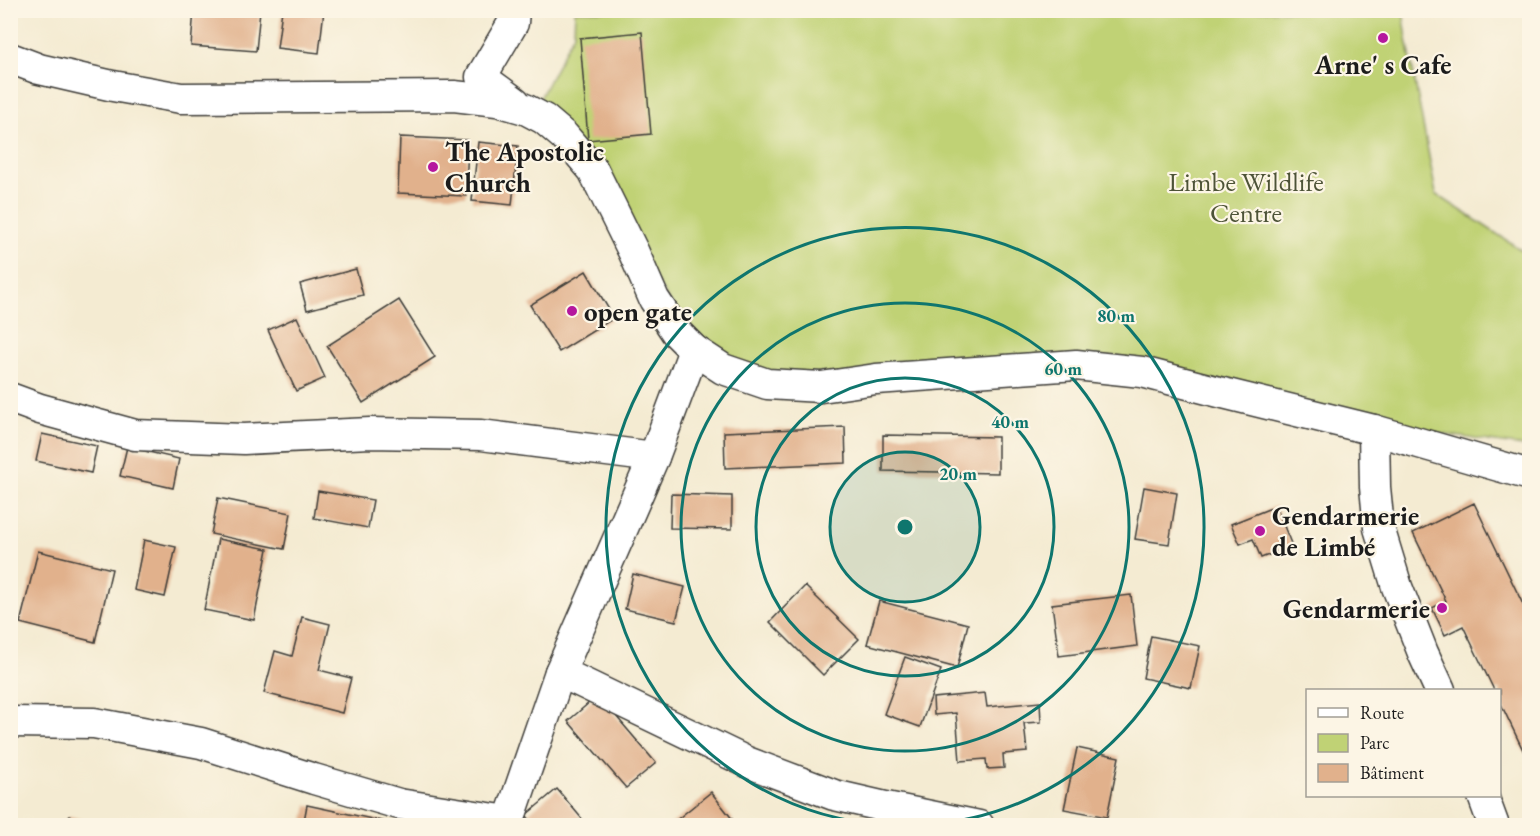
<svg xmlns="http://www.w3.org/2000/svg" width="1540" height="836" viewBox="0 0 1540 836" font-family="'EB Garamond',serif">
<rect width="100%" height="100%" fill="#fcf5e5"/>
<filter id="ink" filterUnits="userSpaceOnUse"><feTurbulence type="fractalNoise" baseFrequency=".0167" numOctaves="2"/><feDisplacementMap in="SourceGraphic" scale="12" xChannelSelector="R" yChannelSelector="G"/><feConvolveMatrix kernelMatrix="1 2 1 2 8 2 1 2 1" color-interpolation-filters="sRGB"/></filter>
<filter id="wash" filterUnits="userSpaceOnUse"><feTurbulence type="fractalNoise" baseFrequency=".008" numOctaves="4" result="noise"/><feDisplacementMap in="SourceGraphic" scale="24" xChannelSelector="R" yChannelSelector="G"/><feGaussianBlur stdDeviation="1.35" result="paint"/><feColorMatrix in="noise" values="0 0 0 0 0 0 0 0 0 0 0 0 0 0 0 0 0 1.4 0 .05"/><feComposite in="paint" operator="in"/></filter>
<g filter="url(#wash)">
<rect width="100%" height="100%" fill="#f4ebd2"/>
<polygon fill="#c0d275" stroke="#6e7748" stroke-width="1.5" points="575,11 1403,11 1407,39 1436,194 1529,255 1529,447 1381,425 1118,356 770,381 700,348 539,100 574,33"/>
<g id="blocks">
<g fill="#e1b18c">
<polygon points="194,10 260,10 256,51 191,46"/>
<polygon points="282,10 324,10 319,53 277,48"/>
<polygon points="642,32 651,134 588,140 580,38"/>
<polygon points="400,137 468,140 466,196 398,193"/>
<polygon points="478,142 518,146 512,205 472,201"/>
<polygon points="356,269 363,295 307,310 300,284"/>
<polygon points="586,271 614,318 559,352 530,305"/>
<polygon points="399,300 435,357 363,403 327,346"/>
<polygon points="297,317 325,378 296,391 268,330"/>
<polygon points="845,427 846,463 725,468 724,432"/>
<polygon points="42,434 97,446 91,473 36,461"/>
<polygon points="883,435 998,437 998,473 883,471"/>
<polygon points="127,447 179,459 173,488 120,476"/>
<polygon points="1144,487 1177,493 1169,544 1135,539"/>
<polygon points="318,491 373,500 368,528 314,518"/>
<polygon points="671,494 732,496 732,529 670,528"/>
<polygon points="218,498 291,513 284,549 211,534"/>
<polygon points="1474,503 1530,619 1530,750 1524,752 1500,702 1500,690 1494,690 1463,626 1445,635 1432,608 1446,601 1413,533"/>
<polygon points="1276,506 1292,546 1261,558 1253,539 1240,544 1231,524"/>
<polygon points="218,539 268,549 254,620 204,610"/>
<polygon points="144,540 176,547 165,597 134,590"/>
<polygon points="38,551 112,569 95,642 20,623"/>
<polygon points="633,574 685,587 676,621 625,609"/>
<polygon points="805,586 859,639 823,675 770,622"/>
<polygon points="1131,595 1137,646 1059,656 1052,604"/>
<polygon points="879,601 968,624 957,668 867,644"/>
<polygon points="302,617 330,624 319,670 351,678 342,713 264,693 275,651 292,656"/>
<polygon points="1151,636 1200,646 1191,688 1143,678"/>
<polygon points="905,657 941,670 920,727 884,714"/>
<polygon points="985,693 987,707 1040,702 1041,722 1024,723 1027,752 1003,754 1004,768 987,769 986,759 960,761 956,713 934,715 933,698"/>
<polygon points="598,695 656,763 626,788 568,721"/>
<polygon points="1077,748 1119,757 1107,817 1064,809"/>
<polygon points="557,789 588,826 535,826 526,815"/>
<polygon points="711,792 733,820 726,826 669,826"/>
<polygon points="307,805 391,823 390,826 303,826"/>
<polygon points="69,816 102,825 102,826 66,826"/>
</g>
</g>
</g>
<g filter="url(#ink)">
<use href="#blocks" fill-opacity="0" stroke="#3c3b37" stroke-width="1.5"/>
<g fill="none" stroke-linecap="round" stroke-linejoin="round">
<g stroke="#3c3b37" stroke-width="33">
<g id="minor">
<polyline points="514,10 513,23 481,77 515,102"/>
<polyline points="10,58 39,69 113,86 181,98 454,96 497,101 525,109 544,119 564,136 593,170 634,253 654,299 676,332 694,350 723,369 767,384 821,387 876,379 1076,365 1142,372 1219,392 1374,430 1530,475"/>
<polyline points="10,398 40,409 135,435 244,439 370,433 481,435 654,457"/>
<polyline points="1374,430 1375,487 1379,528 1397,587 1423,653 1440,690"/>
<polyline points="560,672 747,762 834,795 886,807 979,826"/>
<polyline points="10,722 94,723 201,743 314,779 399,804 508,821"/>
<polyline points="1483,796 1494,826"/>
<polyline points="507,826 560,672 654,457 694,350"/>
</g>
</g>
<use href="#minor" stroke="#fff" stroke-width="30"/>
</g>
</g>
<circle cx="905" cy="527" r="75" fill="#0f766e" fill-opacity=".12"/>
<g fill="none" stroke="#0f766e" stroke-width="3">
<circle cx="905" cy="527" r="75"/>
<circle cx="905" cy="527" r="149"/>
<circle cx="905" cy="527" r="224"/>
<path d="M887 825A299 299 0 1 1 923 825"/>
</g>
<g fill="#b5179e" stroke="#fcf5e5" stroke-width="2">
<circle cx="1383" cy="38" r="6"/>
<circle cx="433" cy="167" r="6"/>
<circle cx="572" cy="311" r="6"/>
<circle cx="1260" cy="531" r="6"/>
<circle cx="1442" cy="608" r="6"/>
</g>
<g text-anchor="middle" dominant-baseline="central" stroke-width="4.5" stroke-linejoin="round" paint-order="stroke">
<g font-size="27" font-weight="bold" fill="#1c1c1c" stroke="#fcf5e5" text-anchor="start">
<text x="1383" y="64" text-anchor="middle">Arne' s Cafe</text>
<text x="445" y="151">The Apostolic<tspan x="445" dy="31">Church</tspan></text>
<text x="584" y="311">open gate</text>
<text x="1272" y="515">Gendarmerie<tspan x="1272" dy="31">de Limbé</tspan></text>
<text x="1430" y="608" text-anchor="end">Gendarmerie</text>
</g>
<g font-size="27" fill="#4d5337" stroke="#fcf5e5">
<text x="1246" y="181">Limbe Wildlife<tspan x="1246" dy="31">Centre</tspan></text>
</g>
</g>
<circle cx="905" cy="527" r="9" fill="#0f766e" stroke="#fcf5e5" stroke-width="3"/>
<g font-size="18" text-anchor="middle" font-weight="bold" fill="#0f766e" stroke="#fcf5e5" stroke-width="4.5" stroke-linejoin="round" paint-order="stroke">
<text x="1116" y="322">80 m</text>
<text x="1063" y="375">60 m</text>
<text x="1010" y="428">40 m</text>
<text x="958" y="480">20 m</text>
</g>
<rect width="1540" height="836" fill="none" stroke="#fcf5e5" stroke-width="36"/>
<rect x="1306" y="689" width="195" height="108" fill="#fcf5e5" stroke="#a29e95" stroke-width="1.5"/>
<rect x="1318" y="708" width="30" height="9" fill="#ffffff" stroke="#a29e95" stroke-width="1.5"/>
<text x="1360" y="719" font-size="18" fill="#1c1c1c">Route</text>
<rect x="1318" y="734" width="30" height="18" fill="#c0d275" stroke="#a29e95" stroke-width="1.5"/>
<text x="1360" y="749" font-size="18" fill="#1c1c1c">Parc</text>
<rect x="1318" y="764" width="30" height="18" fill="#e1b18c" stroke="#a29e95" stroke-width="1.5"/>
<text x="1360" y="779" font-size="18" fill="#1c1c1c">Bâtiment</text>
</svg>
